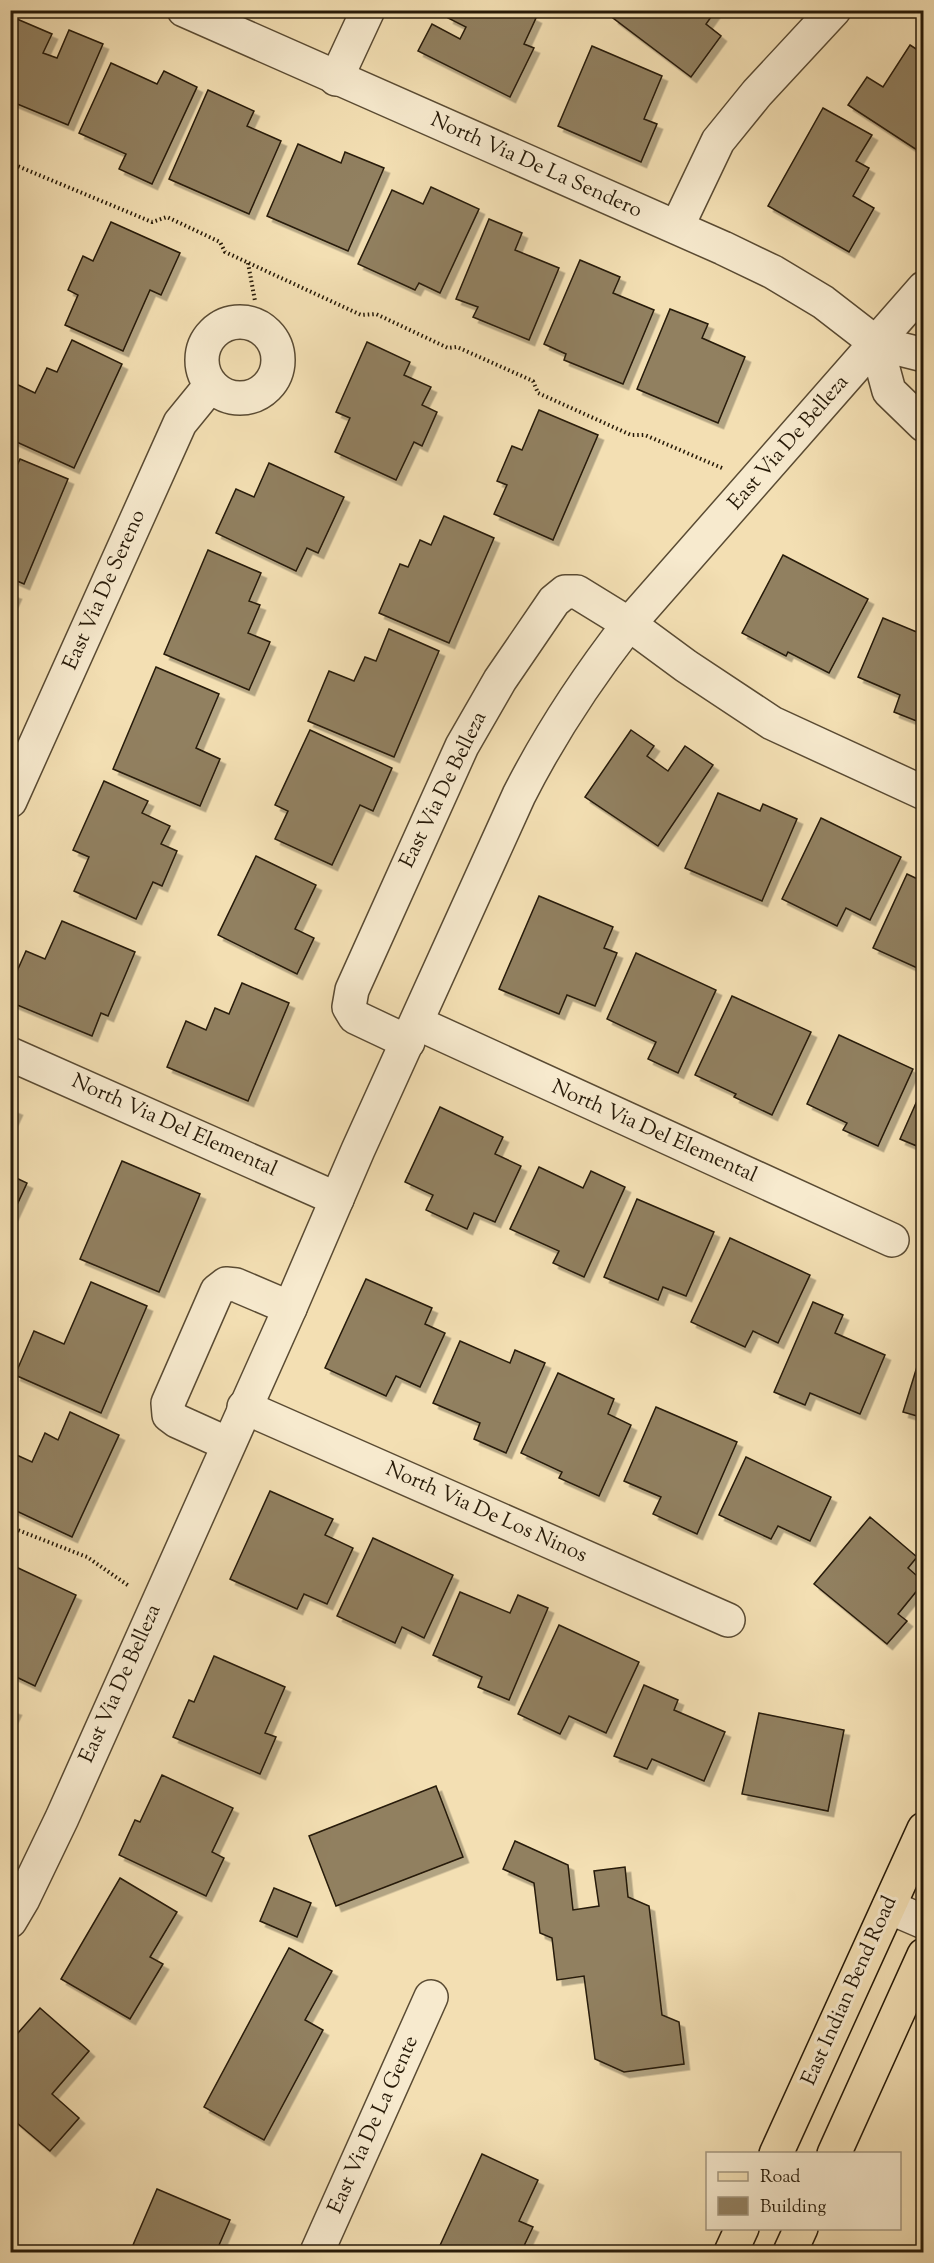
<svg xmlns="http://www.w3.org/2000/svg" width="934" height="2263" viewBox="0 0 934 2263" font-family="'Sorts Mill Goudy',serif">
<defs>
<filter id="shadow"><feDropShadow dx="5.5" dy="5.5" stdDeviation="0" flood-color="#0004"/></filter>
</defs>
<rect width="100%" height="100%" fill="#f3dfb3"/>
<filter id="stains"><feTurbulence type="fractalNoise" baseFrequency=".00333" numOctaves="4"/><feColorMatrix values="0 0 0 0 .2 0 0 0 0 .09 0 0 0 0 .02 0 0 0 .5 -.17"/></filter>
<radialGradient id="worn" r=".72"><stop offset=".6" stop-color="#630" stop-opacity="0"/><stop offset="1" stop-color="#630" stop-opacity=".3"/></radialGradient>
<g fill="#918061" stroke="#271a08" stroke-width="1.5" filter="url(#shadow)">
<polygon points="452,10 520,10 536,18 524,44 534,48 510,97 418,51 432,24 460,39 466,27 448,18"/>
<polygon points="619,10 716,10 706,24 721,36 691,77 613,18"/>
<polygon points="17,19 52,34 43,53 57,58 69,30 103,44 68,125 10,101 10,33"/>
<polygon points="910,45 924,54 924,147 920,152 848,105 867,77 883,87"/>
<polygon points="592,46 662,76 644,119 657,124 641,162 558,126"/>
<polygon points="111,63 157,84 164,71 197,87 152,184 119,169 126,154 79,133"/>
<polygon points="208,90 254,111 247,126 281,141 249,214 169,179"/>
<polygon points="823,108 872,135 856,161 869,168 853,196 874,208 849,252 768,206"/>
<polygon points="298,144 341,163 345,152 384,168 348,251 267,216"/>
<polygon points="431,187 479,209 440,293 419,283 415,290 358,264 392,190 423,204"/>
<polygon points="489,219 522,233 515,250 559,268 529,340 473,317 478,307 456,299"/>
<polygon points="111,222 180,253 161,295 150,290 123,351 65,325 78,295 68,290 83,256 93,261"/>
<polygon points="580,260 620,277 613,293 654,310 623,384 564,360 566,354 544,344"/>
<polygon points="670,309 708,324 702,338 745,357 718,423 637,389"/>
<polygon points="72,340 122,364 74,468 10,439 12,382 35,393 47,368 57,372"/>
<polygon points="367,342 410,362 404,375 431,387 422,405 437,412 422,446 414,442 396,480 335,452 350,418 336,412"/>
<polygon points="539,410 598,435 553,540 494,514 507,485 497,481 512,446 522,450"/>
<polygon points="20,459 68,479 24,584 10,578 10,481"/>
<polygon points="269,463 344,497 318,553 307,548 296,571 216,533 236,489 254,497"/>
<polygon points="444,516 494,538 449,643 379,613 400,564 408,567 420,540 431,545"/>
<polygon points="208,550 261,573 249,601 260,605 248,633 270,642 249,690 164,654"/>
<polygon points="783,555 868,599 829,673 788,652 786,656 742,633"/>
<polygon points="10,592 16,594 10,607"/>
<polygon points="883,618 924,635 924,724 894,712 900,695 858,677"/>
<polygon points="389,629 439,651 394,757 308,721 329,671 354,681 365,657 376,661"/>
<polygon points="156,667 219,694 196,748 220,759 200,806 113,769"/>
<polygon points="310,730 392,768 373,811 360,805 332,865 275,839 288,811 275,805"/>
<polygon points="631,730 654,746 647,756 668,771 685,746 713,765 658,846 585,797"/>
<polygon points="104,781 148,801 142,813 170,826 161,844 177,851 162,886 153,882 136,919 74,891 89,857 73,850"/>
<polygon points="718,793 760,811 763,804 797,819 762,901 685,868"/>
<polygon points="821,818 901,857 870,920 846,908 837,926 782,899"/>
<polygon points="256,856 316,885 295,929 314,938 297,974 218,935"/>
<polygon points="907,874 924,882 924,971 873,948"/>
<polygon points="539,896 613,927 604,948 617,953 595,1006 567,995 559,1014 499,989"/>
<polygon points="62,921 135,952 108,1016 101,1013 92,1036 10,1002 10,987 26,951 45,959"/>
<polygon points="636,953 716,990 678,1073 648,1059 656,1042 607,1019"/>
<polygon points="242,983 289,1003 248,1101 167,1067 186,1021 206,1030 215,1008 229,1014"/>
<polygon points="732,996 811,1032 772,1115 734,1097 736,1094 695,1075"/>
<polygon points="839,1035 913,1069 878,1146 843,1130 847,1123 807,1104"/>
<polygon points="924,1085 924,1149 900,1139"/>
<polygon points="10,1107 17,1110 10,1125"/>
<polygon points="440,1107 503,1137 495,1154 521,1166 495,1222 474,1213 467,1229 426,1210 433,1195 405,1182"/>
<polygon points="122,1161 200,1194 159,1292 80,1259"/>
<polygon points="539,1167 583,1188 591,1171 625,1187 584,1277 553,1263 559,1251 510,1229"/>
<polygon points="10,1175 27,1183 10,1220"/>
<polygon points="637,1199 714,1232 686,1296 663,1287 658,1300 604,1277"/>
<polygon points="730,1238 810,1275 778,1343 753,1331 745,1347 691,1322"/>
<polygon points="366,1279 432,1308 425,1324 445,1333 420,1387 396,1376 386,1396 325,1368"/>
<polygon points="91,1282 147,1306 101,1413 15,1375 34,1331 64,1344"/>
<polygon points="813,1302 843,1315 835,1333 885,1355 860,1414 810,1393 805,1405 774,1392"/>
<polygon points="460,1341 510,1363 515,1350 545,1363 506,1453 474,1439 480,1423 433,1403"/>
<polygon points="924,1344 924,1418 903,1412"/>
<polygon points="558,1373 614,1399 608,1414 631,1425 599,1496 559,1478 562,1472 521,1453"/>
<polygon points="656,1407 737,1442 697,1534 653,1514 661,1497 624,1481"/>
<polygon points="70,1412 119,1435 72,1537 10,1508 10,1452 32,1462 45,1433 58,1440"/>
<polygon points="746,1457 831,1497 810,1541 778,1526 771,1539 719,1515"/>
<polygon points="270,1491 333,1519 325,1535 353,1548 327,1604 304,1594 297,1609 230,1579"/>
<polygon points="870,1517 917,1557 908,1568 924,1582 898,1614 907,1621 887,1644 814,1584"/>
<polygon points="373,1538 453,1575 424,1638 402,1627 395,1643 337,1616"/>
<polygon points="16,1567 76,1595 35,1686 10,1674 10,1578"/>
<polygon points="460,1592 510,1613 518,1595 548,1608 509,1700 478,1687 482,1677 433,1655"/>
<polygon points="559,1625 639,1662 606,1733 569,1716 560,1734 518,1714"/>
<polygon points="214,1656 285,1687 265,1733 276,1737 260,1774 173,1737 189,1700 194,1702"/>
<polygon points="644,1685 678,1700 674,1710 725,1732 704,1781 652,1759 647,1769 614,1756"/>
<polygon points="10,1708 16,1710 10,1722"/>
<polygon points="759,1713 844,1730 828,1811 742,1794"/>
<polygon points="162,1775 233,1808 212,1852 224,1858 206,1896 119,1855 135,1820 140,1822"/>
<polygon points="436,1786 463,1857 336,1906 309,1836"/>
<polygon points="515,1841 568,1865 573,1910 599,1906 594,1871 625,1867 628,1897 649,1906 662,2015 679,2022 684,2064 624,2072 595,2059 584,1976 557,1980 552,1938 540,1933 534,1883 503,1869"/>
<polygon points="120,1878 177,1912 150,1957 163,1964 130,2019 61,1979"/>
<polygon points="274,1888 311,1903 297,1937 260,1921"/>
<polygon points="289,1948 332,1971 305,2020 323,2030 264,2140 204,2107"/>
<polygon points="40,2008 89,2051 52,2094 79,2118 50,2151 10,2117 10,2042"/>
<polygon points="482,2154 538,2180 519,2221 533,2227 521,2252 437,2252"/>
<polygon points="157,2189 230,2220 216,2252 130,2252"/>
</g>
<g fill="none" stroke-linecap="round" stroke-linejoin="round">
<g stroke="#5a4b33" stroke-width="36">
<g id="minor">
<polyline points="184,10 723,248 773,272 823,302 876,343 924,355"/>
<polyline points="336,79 368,10"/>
<polyline points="677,227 718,141 757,93 834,10"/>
<circle cx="240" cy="360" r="38"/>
<polyline points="876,343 889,391 924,425"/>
<polyline points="10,801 180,423 211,385"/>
<polyline points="417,1023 892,1240"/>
<polyline points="408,1042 355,1017 349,1007 352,990 462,746 500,680 554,601 565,592 577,592 629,624 686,666 772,723 924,793"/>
<polyline points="10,1054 337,1199"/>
<polyline points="244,1407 728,1620"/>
<polyline points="228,1444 177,1421 169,1415 168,1403 217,1291 226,1284 236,1285 290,1308"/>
<polyline points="889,1907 924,1922"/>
<path d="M10,1921L23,1899L62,1818L290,1308L358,1150L519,795C550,734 587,678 629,624L924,288"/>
<polyline points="317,2252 431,1997"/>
</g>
</g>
<g stroke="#271a08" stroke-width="36">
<g id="major">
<polyline points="776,2154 924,1829"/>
<polyline points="834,2154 924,1955"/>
<polyline points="731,2252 742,2228"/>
<polyline points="790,2252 801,2228"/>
</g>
</g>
<g stroke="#271a08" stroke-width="4" stroke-dasharray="1.5 3" stroke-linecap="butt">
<polyline points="10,163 152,222 167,217 220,242 225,252 361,315 376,314 448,348 457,347 533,381 538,393 631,435 645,435 722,468"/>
<polyline points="248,263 255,301"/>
<polyline points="10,1527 87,1557 129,1586"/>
</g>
<use href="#minor" stroke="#f7eace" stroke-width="33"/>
<use href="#major" stroke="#f3dfb3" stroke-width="33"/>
</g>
<g text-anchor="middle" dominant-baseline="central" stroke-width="6" stroke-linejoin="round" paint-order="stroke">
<g font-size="21" fill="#271a08" stroke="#f7eace">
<text transform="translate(536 166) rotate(24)">North Via De La Sendero</text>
<text transform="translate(789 443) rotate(-49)">East Via De Belleza</text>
<text transform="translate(105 590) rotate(-66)">East Via De Sereno</text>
<text transform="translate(444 790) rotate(-64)">East Via De Belleza</text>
<text transform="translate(174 1126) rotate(24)">North Via Del Elemental</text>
<text transform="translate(654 1132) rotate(24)">North Via Del Elemental</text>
<text transform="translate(486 1513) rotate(24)">North Via De Los Ninos</text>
<text transform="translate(121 1684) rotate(-66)">East Via De Belleza</text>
<text transform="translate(850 1991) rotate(-66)">East Indian Bend Road</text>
<text transform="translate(374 2125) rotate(-66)">East Via De La Gente</text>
</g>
</g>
<rect width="934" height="2263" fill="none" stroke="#f3dfb3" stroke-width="36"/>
<rect x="12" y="12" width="910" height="2239" fill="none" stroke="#271a08" stroke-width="3"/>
<rect x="18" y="18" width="898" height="2227" fill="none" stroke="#271a08" stroke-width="1.5"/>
<rect x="706" y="2152" width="195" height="78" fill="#f7eace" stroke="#a4977f" stroke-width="1.5"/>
<rect x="718" y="2172" width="30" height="9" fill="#f3dfb3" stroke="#a4977f" stroke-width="1.5"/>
<text x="760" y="2182" font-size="18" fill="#271a08">Road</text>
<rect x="718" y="2197" width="30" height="18" fill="#918061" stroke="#a4977f" stroke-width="1.5"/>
<text x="760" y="2212" font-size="18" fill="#271a08">Building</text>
<rect width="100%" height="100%" filter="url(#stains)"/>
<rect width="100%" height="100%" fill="url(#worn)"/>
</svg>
